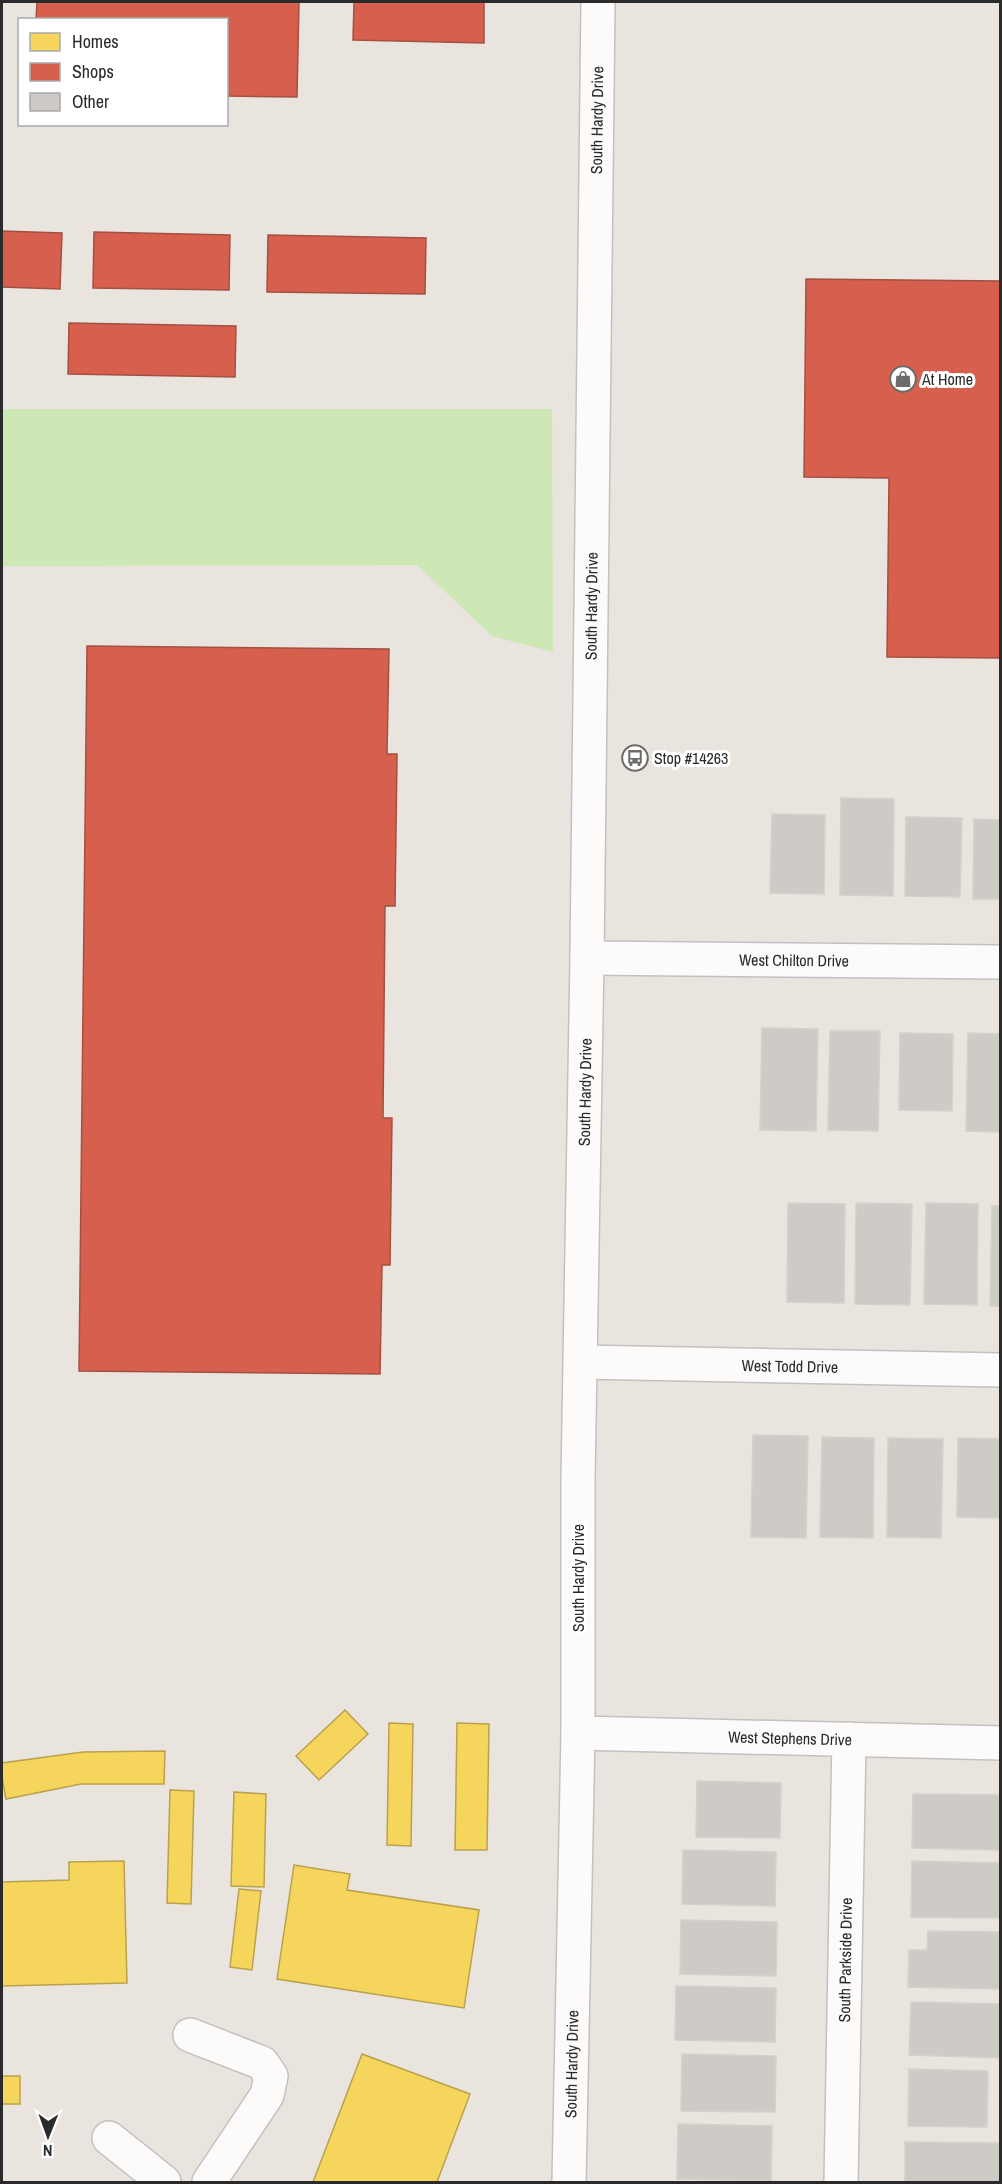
<svg xmlns="http://www.w3.org/2000/svg" width="1002" height="2184" viewBox="0 0 1002 2184" font-family="'Archivo Narrow',sans-serif">
<rect width="100%" height="100%" fill="#eae4df"/>
<polygon fill="#cde7b5" points="2,409 552,409 553,652 492,636 417,565 2,566"/>
<g fill="#f6d55c" stroke="#b9a24d" stroke-width="1.5">
<polygon points="345,1710 368,1734 319,1780 296,1756"/>
<polygon points="389,1723 413,1724 411,1846 387,1845"/>
<polygon points="457,1723 489,1724 487,1850 455,1850"/>
<polygon points="165,1751 164,1784 81,1784 6,1799 2,1777 2,1763 83,1752"/>
<polygon points="170,1790 194,1791 191,1904 167,1903"/>
<polygon points="234,1792 266,1794 264,1887 231,1886"/>
<polygon points="124,1861 127,1983 2,1986 2,1882 69,1880 69,1862"/>
<polygon points="294,1865 350,1874 347,1890 479,1910 464,2008 277,1979"/>
<polygon points="239,1889 261,1891 252,1970 230,1967"/>
<polygon points="362,2054 470,2094 437,2182 313,2182"/>
<rect x="2" y="2076" width="18" height="28"/>
</g>
<g fill="#d6604d" stroke="#a25042" stroke-width="1.5">
<polygon points="37,2 299,2 297,97 226,96 226,20 36,20"/>
<polygon points="354,2 484,2 484,43 353,40"/>
<polygon points="2,231 62,233 60,289 2,287"/>
<polygon points="94,232 230,235 229,290 93,288"/>
<polygon points="268,235 426,238 425,294 267,292"/>
<polygon points="806,279 1000,281 1000,658 887,657 889,478 804,477"/>
<polygon points="69,323 236,326 235,377 68,374"/>
<polygon points="87,646 389,649 387,754 397,754 395,906 385,906 383,1118 392,1118 390,1265 382,1265 380,1374 79,1371"/>
</g>
<g fill="#cecac6" stroke="#d4d0cb" stroke-width="1.5">
<polygon points="841,798 894,799 893,896 840,895"/>
<polygon points="772,814 825,815 824,894 770,893"/>
<polygon points="906,817 962,818 960,897 905,896"/>
<polygon points="974,819 1000,820 1000,899 973,899"/>
<polygon points="762,1028 818,1029 816,1131 760,1130"/>
<polygon points="830,1031 880,1031 878,1131 828,1130"/>
<polygon points="900,1033 953,1034 952,1111 899,1110"/>
<polygon points="968,1033 1000,1034 1000,1132 966,1131"/>
<polygon points="788,1203 845,1204 844,1303 787,1302"/>
<polygon points="856,1203 912,1204 910,1305 855,1304"/>
<polygon points="926,1203 978,1204 977,1305 924,1304"/>
<polygon points="992,1206 1000,1206 1000,1306 990,1306"/>
<polygon points="753,1435 808,1436 806,1538 751,1537"/>
<polygon points="822,1437 874,1438 873,1538 820,1537"/>
<polygon points="888,1438 943,1439 941,1538 887,1537"/>
<polygon points="958,1438 1000,1439 1000,1518 957,1517"/>
<polygon points="697,1781 781,1783 780,1838 696,1837"/>
<polygon points="913,1794 1000,1795 1000,1850 912,1848"/>
<polygon points="683,1850 776,1852 775,1906 682,1904"/>
<polygon points="912,1861 1000,1863 1000,1918 911,1917"/>
<polygon points="681,1920 777,1922 776,1976 680,1974"/>
<polygon points="928,1931 1000,1932 1000,1989 908,1987 909,1950 927,1950"/>
<polygon points="676,1986 776,1988 775,2042 675,2040"/>
<polygon points="911,2002 1000,2004 1000,2058 909,2055"/>
<polygon points="682,2054 776,2056 775,2112 681,2111"/>
<polygon points="909,2069 988,2071 987,2127 908,2126"/>
<polygon points="678,2124 772,2126 771,2181 677,2179"/>
<polygon points="905,2142 1000,2143 1000,2182 905,2182"/>
</g>
<g fill="none" stroke-linecap="round" stroke-linejoin="round">
<g stroke="#c3c0c1" stroke-width="36">
<g id="minor">
<path id="s1" d="M587,958L1000,962"/>
<path id="s2" d="M580,1362L1000,1370"/>
<path id="s3" d="M578,1733L1000,1743"/>
<polyline points="190,2035 262,2063 271,2076 267,2095 209,2182"/>
<polyline points="109,2138 164,2182"/>
<path id="s4" d="M569,2182L578,1733V1479L587,958L598,2"/>
<path id="s5" d="M841,2182L849,1739"/>
</g>
</g>
<use href="#minor" stroke="#fcfbfa" stroke-width="33"/>
</g>
<defs>
<g id="shop-ring" transform="scale(1.35)"><circle r="9.5" fill="#fff" stroke="#6d6b69" stroke-width="1.5"/><path d="M-5-2.5h2.3a2.7 3.5 0 0 1 5.4 0H5L5.5 6h-11ZM-1.5-2.5h3a1.5 2.3 0 0 0-3 0Z" fill="#6d6b69"/></g>
<g id="bus-ring" transform="scale(1.35)"><circle r="9.5" fill="#fff" stroke="#6d6b69" stroke-width="1.5"/><path d="M-5-6H5V4H4V6H2V4H-2V6H-4V4H-5ZM-3.5-4V0h7V-4ZM-3.5 1.2v1.5H-2V1.2ZM2 1.2v1.5H3.5V1.2Z" fill="#6d6b69"/></g>
</defs>
<g fill-rule="evenodd">
<use href="#shop-ring" x="903" y="379"/>
<use href="#bus-ring" x="635" y="758"/>
</g>
<g text-anchor="middle" dominant-baseline="central" stroke-width="6" stroke-linejoin="round" paint-order="stroke">
<g font-size="16" fill="#2a2a2a" stroke="#fff">
<text stroke="none"><textPath href="#s4" startOffset="2062">South Hardy Drive</textPath></text>
<text stroke="none"><textPath href="#s4" startOffset="1576">South Hardy Drive</textPath></text>
<text stroke="none"><textPath href="#s1" startOffset="207">West Chilton Drive</textPath></text>
<text stroke="none"><textPath href="#s4" startOffset="1090">South Hardy Drive</textPath></text>
<text stroke="none"><textPath href="#s2" startOffset="210">West Todd Drive</textPath></text>
<text transform="translate(578 1578) rotate(-90)">South Hardy Drive</text>
<text stroke="none"><textPath href="#s3" startOffset="212">West Stephens Drive</textPath></text>
<text stroke="none"><textPath href="#s5" startOffset="222">South Parkside Drive</textPath></text>
<text stroke="none"><textPath href="#s4" startOffset="118">South Hardy Drive</textPath></text>
</g>
<g font-size="16" fill="#2a2a2a" stroke="#fff" text-anchor="start">
<text x="922" y="379">At Home</text>
<text x="654" y="758">Stop #14263</text>
</g>
</g>
<rect width="1002" height="2184" fill="none" stroke="#2a2a2a" stroke-width="6"/>
<rect x="18" y="18" width="210" height="108" fill="#ffffff" stroke="#aaaaaa" stroke-width="1.5"/>
<rect x="30" y="33" width="30" height="18" fill="#f6d55c" stroke="#aaaaaa" stroke-width="1.5"/>
<text x="72" y="48" font-size="18" fill="#2a2a2a">Homes</text>
<rect x="30" y="63" width="30" height="18" fill="#d6604d" stroke="#aaaaaa" stroke-width="1.5"/>
<text x="72" y="78" font-size="18" fill="#2a2a2a">Shops</text>
<rect x="30" y="93" width="30" height="18" fill="#cecac6" stroke="#aaaaaa" stroke-width="1.5"/>
<text x="72" y="108" font-size="18" fill="#2a2a2a">Other</text>
<g transform="translate(48 2136) rotate(181)" stroke="#ffffff" stroke-width="4.5" paint-order="stroke">
<path d="M0-4.5L10 22L0 15L-10 22Z" fill="#2a2a2a"/>
<text y="-9" font-size="16" font-weight="bold" text-anchor="middle" fill="#2a2a2a">N</text>
</g>
</svg>
